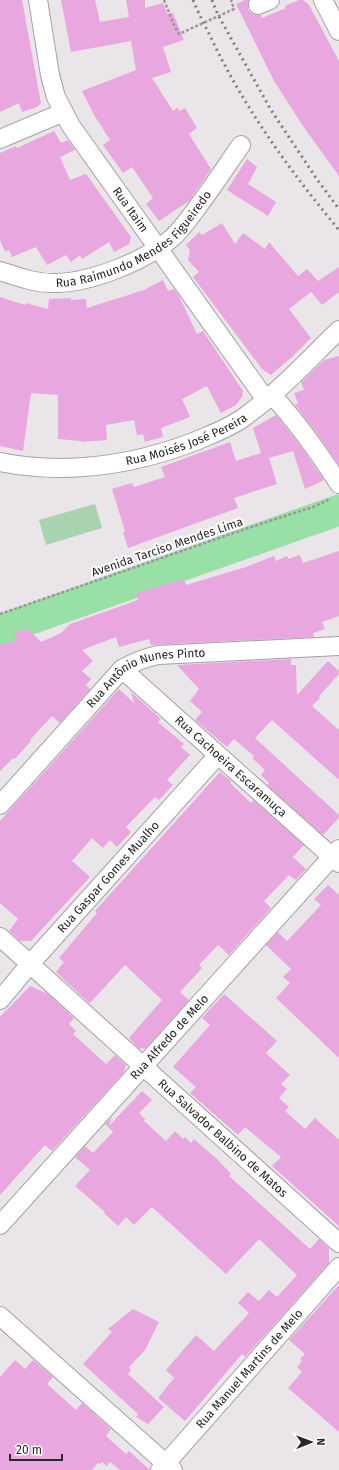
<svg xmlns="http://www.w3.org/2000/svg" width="339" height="1470" viewBox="0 0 339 1470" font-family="'Fira Sans',sans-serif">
<rect width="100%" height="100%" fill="#eae5e9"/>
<polygon fill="#a9d2b0" points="95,504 102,528 46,545 39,520"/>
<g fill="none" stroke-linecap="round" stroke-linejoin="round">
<polyline stroke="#99e0a7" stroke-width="31" points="0,630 339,510"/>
</g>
<g fill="#e9a7df">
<polygon points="0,0 22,0 41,103 37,107 22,112 19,103 0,112"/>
<polygon points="61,0 95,0 100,22 129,17 126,0 145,0 145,8 163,3 167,14 173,13 184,40 163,47 171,72 152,78 173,111 177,108 180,111 185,108 197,128 189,134 211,169 189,201 159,221 146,204 153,198 132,167 123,173 103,145 110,140 94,115 82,91 136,70 131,41 71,52"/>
<polygon points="245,0 249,0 248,4 248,9 251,13 256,15 261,15 262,18 286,8 285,6 299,0 303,0 309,5 339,61 339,176 305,129 274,81 236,4"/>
<polygon points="54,131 61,143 68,140 75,150 60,157 70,180 86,174 131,237 129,244 114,252 109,242 82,259 80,255 71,262 66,255 47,265 36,247 12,257 9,250 5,252 0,240 0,153 16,146 17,148"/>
<polygon points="247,159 257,167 248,184 276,202 268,216 227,190"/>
<polygon points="222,223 235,244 243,233 265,249 269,242 298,276 307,269 318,281 339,267 339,292 322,305 311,292 289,309 311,338 293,356 271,375 262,369 193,277 199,272 188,260 190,250 186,245 199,232 202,235"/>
<polygon points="163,280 168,291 174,289 179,296 197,334 203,331 243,391 242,397 236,405 221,413 207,386 182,399 190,417 161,428 163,437 145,442 143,434 137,435 134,420 106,425 107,440 81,442 81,441 58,439 58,395 31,393 23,451 0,446 0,297 25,305 26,303 48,309 49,299 71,298 71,300 86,299 87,308 144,290"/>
<polygon points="339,356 339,465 316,432 295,405 298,403 294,393 304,390 301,382 324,360"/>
<polygon points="276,415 299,444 324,480 305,489 293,451 269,458 277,484 234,498 238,508 128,548 123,532 125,531 112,489 132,483 134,487 165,477 161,467 230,442 236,461 261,453 253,428"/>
<polygon points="339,551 339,616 322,622 325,629 313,633 314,637 151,645 149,639 119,647 116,637 82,650 93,661 82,671 91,679 86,685 90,689 60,723 52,716 30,740 31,741 15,759 13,758 0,771 0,645 18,640 13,634 27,628 41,642 61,633 70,624 138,600 136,593 184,579 186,585 246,567 274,556 276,561 287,556 288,559 300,555 303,563"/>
<polygon points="291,659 291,665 296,665 297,695 328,661 339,671 339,674 319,696 320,698 312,706 339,730 339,780 272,720 255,738 339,815 339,818 323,835 267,785 269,783 261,775 265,770 252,758 254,756 234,739 227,747 195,720 202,712 190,701 199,689 177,665"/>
<polygon points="119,689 134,703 131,692 161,719 158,722 184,744 181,747 190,755 167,780 173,785 159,800 155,797 126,827 131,832 117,847 110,840 103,848 92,838 72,861 90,877 31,941 20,941 9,931 18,919 0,903 0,821"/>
<polygon points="220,772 231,781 230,783 251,803 253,800 304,845 293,857 306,869 296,880 289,875 264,901 271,908 229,955 218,945 199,965 202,968 180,992 189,1000 146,1048 139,1049 129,1038 162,1000 125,965 90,1003 88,1002 56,972 64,962 59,958 97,913 95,911"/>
<polygon points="328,885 339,895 339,1058 276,998 290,983 283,977 291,969 266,945 278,932 287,941 321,905 314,899"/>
<polygon points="30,986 48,994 74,1018 69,1024 76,1031 73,1034 106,1064 115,1055 126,1065 124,1072 52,1151 45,1145 0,1195 0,1017"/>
<polygon points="224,994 277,1041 266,1053 290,1075 281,1084 287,1089 279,1098 289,1107 285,1111 305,1129 315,1118 339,1140 339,1226 272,1166 281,1157 245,1127 238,1135 190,1093 196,1087 173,1067 210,1025 202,1018"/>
<polygon points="142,1091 152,1100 139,1113 145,1119 144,1121 166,1141 175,1131 183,1139 185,1137 191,1143 194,1139 218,1160 231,1174 229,1176 310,1249 319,1239 329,1248 329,1263 245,1357 242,1354 185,1421 158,1398 174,1378 166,1370 196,1335 214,1351 249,1313 238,1303 248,1292 259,1301 269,1290 277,1297 297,1275 259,1239 226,1274 152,1207 134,1225 126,1217 118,1226 104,1213 105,1212 75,1186 90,1170 75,1157 85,1146 93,1153 113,1132 105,1124 112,1117 109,1126"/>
<polygon points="339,1285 339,1432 288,1388 302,1372 297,1367 302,1361 300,1359 305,1354 289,1340"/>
<polygon points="133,1309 159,1322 145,1350 129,1367 131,1370 128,1374 164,1407 148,1424 136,1417 138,1414 83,1364 112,1332 108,1329"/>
<polygon points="15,1360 25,1369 33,1360 53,1377 47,1384 76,1410 82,1403 111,1429 106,1436 126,1454 129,1451 150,1470 120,1470 110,1462 107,1466 102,1462 100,1464 98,1463 92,1470 0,1470 0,1377"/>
</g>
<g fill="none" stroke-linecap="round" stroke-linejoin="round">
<g stroke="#a5a0a4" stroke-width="20">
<g id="minor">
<path id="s1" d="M38,0L50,75L56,97L71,126L266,400"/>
<polyline points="323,0 339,31"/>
<polyline points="258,5 270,0"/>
<polyline points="0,139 64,112"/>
<path id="s2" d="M0,271C18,277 37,284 57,283C92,282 145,261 172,238C182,229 191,216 199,205C214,185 227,165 241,145"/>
<path d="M272,395C297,422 319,453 339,484"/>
<path id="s3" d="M0,462C66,475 134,465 196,441C212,434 229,428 243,418C278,393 308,360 339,330"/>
<path id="s4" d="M122,669L339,863"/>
<path id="s5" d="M0,805L122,669C134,662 144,658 158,655L339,646"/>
<path id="s6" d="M0,937L339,1243"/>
<path id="s7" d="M0,1000L30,964L218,755"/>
<path id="s8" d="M0,1225L339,849"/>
<polyline points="0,1316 173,1470"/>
<path id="s9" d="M160,1470L339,1267"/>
</g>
</g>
<polyline stroke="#9a9699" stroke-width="2.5" stroke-dasharray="3 2" stroke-linecap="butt" points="0,614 248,528 313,507 330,499"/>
<use href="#minor" stroke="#fff" stroke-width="18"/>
<g stroke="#807d7f" stroke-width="3" stroke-dasharray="2 4" stroke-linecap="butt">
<path d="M193,0C199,15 207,29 214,44C247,112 291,172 339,230"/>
<polyline points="212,0 218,15 271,110 316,178 339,209"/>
</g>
<polyline stroke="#9a9699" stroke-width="2.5" stroke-dasharray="3 2" stroke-linecap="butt" points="164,0 173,23 179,34 234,9 231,0"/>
</g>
<g text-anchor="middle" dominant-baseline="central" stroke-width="4" stroke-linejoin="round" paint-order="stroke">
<g font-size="12" fill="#292728" stroke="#fff">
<text stroke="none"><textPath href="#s1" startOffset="234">Rua Itaim</textPath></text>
<text stroke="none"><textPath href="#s2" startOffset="150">Rua Raimundo Mendes Figueiredo</textPath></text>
<text stroke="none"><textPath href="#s3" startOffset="191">Rua Moisés José Pereira</textPath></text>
<text transform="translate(167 547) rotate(-19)">Avenida Tarciso Mendes Lima</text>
<text stroke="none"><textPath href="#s5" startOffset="201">Rua Antônio Nunes Pinto</textPath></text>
<text stroke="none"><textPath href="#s4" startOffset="146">Rua Cachoeira Escaramuça</textPath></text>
<text stroke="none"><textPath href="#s7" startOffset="164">Rua Gaspar Gomes Mualho</textPath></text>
<text stroke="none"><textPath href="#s8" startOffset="253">Rua Alfredo de Melo</textPath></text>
<text stroke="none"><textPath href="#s6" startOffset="300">Rua Salvador Balbino de Matos</textPath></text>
<text stroke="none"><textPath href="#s9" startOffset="135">Rua Manuel Martins de Melo</textPath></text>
</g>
</g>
<g transform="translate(311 1442) rotate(89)" stroke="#ffffff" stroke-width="3" paint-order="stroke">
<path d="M0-3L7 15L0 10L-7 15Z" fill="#292728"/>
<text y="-6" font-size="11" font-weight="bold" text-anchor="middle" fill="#292728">N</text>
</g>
<path d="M10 1454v6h52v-6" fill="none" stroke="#292728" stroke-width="2"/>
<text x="16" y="1454" font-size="12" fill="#292728" stroke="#ffffff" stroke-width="3" paint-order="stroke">20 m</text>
</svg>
